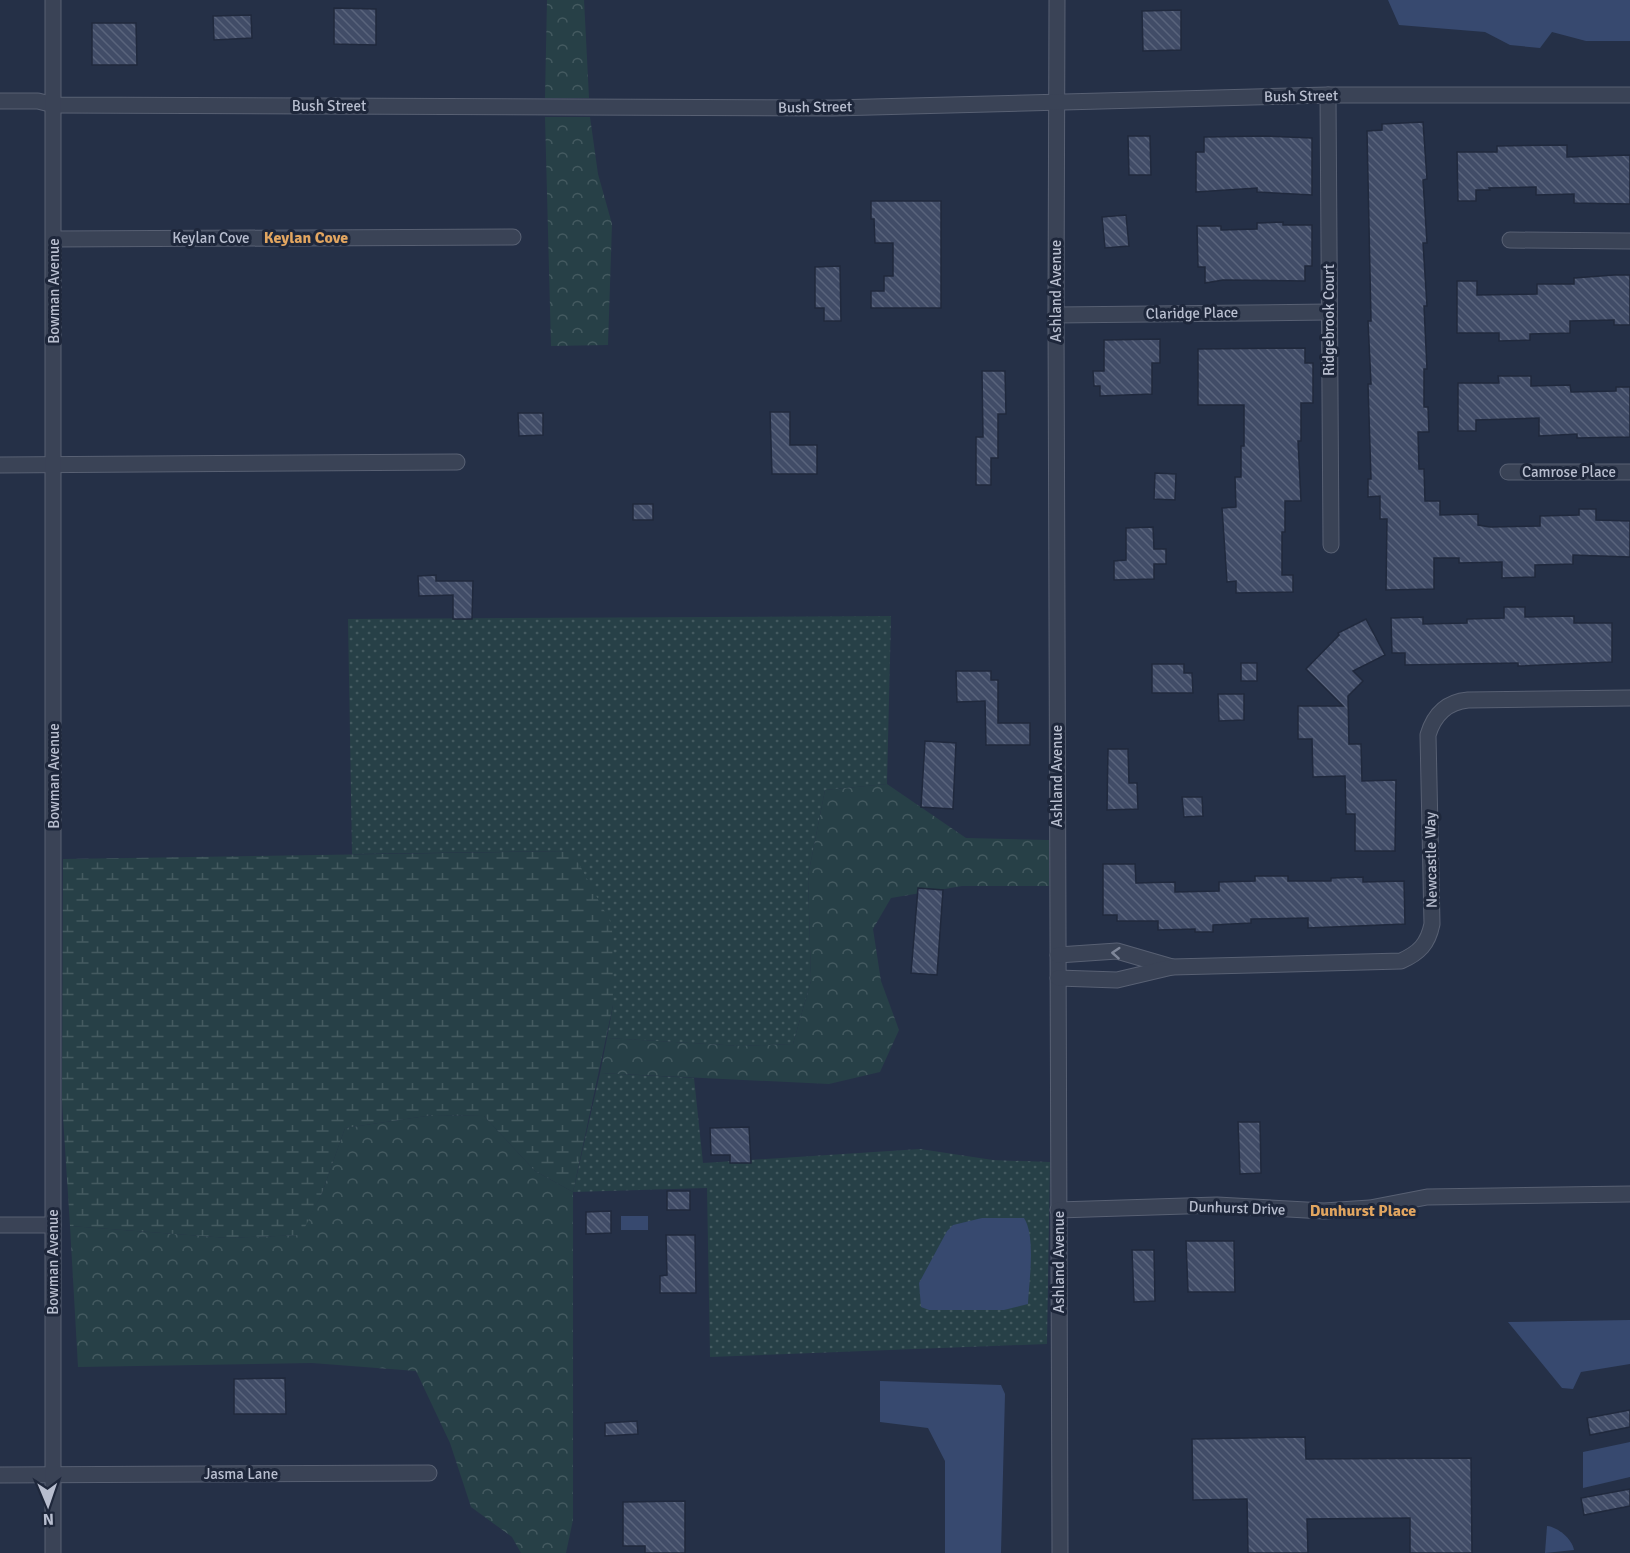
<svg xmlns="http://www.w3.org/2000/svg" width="1630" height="1553" viewBox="0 0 1630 1553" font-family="Signika,sans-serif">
<defs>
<pattern id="grass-dots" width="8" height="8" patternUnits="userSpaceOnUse" patternTransform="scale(1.5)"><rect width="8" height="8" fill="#274047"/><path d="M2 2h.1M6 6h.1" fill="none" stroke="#445a60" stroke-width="1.8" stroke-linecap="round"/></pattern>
<pattern id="forest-crowns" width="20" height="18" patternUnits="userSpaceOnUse" patternTransform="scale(1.5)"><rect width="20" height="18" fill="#274047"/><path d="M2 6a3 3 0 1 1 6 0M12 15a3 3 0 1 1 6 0" fill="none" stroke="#445a60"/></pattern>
<pattern id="wetland-marsh" width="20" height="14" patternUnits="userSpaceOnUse" patternTransform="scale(1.5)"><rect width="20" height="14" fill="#274047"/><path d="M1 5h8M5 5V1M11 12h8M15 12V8" fill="none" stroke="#445a60"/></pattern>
<pattern id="building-back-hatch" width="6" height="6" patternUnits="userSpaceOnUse" patternTransform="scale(1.5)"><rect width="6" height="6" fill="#414c67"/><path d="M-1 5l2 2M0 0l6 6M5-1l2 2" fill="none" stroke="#5a647c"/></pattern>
</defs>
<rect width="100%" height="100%" fill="#253047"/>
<g fill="url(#grass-dots)">
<polygon points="891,616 887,784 825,790 808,876 811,981 793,1044 741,1046 607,1038 613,1005 572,851 352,854 348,619"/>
<polygon points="600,1073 694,1078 703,1163 920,1149 993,1160 1050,1162 1047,1344 710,1357 707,1188 573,1192"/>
</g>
<g fill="url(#forest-crowns)">
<polygon points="547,0 584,0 589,98 545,98"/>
<polygon points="545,117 590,117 598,174 612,224 608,345 551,346"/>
<polygon points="887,784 966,838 1049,840 1049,886 962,886 891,898 873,929 881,981 899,1030 880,1072 829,1084 600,1073 607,1038 741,1046 793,1044 811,981 808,876 825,790"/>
<polygon points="433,1115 484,1116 535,1171 573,1192 573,1520 566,1553 521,1553 512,1537 471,1507 450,1443 416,1371 312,1363 78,1367 70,1226 228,1238 300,1235 322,1193 345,1128"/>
</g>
<polygon fill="url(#wetland-marsh)" points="572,851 612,925 613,1005 573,1192 535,1171 484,1116 433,1115 345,1128 322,1193 301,1235 228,1238 70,1226 62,1101 63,859"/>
<g fill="#37496f">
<polygon points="1388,0 1630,0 1630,41 1586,41 1552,32 1540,48 1510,45 1485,32 1399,25"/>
<rect x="621" y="1216" width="27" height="14"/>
<path d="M982,1218H1024C1036,1236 1029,1282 1028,1304L1004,1310H929L921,1307L919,1283L947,1231L953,1225Z"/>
<polygon points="1630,1320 1630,1364 1581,1372 1573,1389 1562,1388 1508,1322"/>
<polygon points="880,1381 1001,1385 1005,1394 1001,1553 945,1553 945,1461 928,1428 880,1422"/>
<polygon points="1630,1442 1630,1477 1583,1488 1583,1452"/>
<path d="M1547,1526C1558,1527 1572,1539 1574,1550L1545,1553Z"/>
</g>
<g fill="url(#building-back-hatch)" stroke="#20293d" stroke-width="1.5">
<polygon points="334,8 376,9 376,45 334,44"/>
<polygon points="1181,10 1181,50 1143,51 1142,11"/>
<polygon points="251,15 252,38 214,40 213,16"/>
<polygon points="92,23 136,23 137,65 92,65"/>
<polygon points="1423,122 1427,179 1423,180 1427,243 1423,243 1427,306 1424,306 1427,369 1424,369 1424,407 1428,407 1429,432 1418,432 1419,469 1424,469 1425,501 1440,501 1440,515 1478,514 1478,525 1490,527 1540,526 1540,516 1579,515 1579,509 1596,509 1596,520 1630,521 1630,557 1573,555 1573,564 1535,565 1535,577 1502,578 1502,562 1459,563 1459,558 1434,558 1434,589 1386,590 1387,519 1380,519 1380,496 1368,497 1368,479 1371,479 1368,384 1371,384 1368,321 1371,321 1367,131 1382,130 1382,124"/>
<polygon points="1128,136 1150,136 1151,175 1129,175"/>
<polygon points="1265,136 1312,138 1312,195 1257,192 1257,188 1196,192 1196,152 1204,152 1204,137"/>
<polygon points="1567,145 1567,157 1630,155 1630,204 1574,203 1574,194 1536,195 1536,187 1489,188 1490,190 1476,190 1476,201 1458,201 1457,152 1497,152 1497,146"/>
<polygon points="871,201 941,201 941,308 871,308 871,291 884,291 884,276 893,276 893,243 875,243 874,219 871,219"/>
<polygon points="1126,215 1129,246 1105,248 1102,217"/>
<polygon points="1283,222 1283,225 1312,225 1312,266 1305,266 1305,281 1223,280 1205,283 1205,267 1198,267 1197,226 1221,226 1221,230 1257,229 1257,223"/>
<polygon points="840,266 841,321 824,321 824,308 815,308 815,267"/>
<polygon points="1614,275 1630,275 1630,325 1614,325 1614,320 1570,321 1570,333 1530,334 1530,340 1499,341 1499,333 1457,333 1457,281 1477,281 1477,295 1537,294 1537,284 1574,284 1574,278"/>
<polygon points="1160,339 1160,363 1152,363 1152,394 1100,396 1100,386 1094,386 1093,371 1104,371 1104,340"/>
<polygon points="1305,348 1305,363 1313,363 1313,403 1301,403 1301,441 1298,441 1301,501 1285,501 1285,532 1282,532 1282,575 1293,575 1293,592 1236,593 1236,581 1227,582 1222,508 1236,507 1235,477 1241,477 1241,446 1244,446 1244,405 1198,405 1198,349"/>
<polygon points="982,371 1005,371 1006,414 998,414 998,458 991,458 991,485 976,485 976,437 983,437"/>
<polygon points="1498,376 1531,376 1531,386 1570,385 1571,392 1616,391 1616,387 1630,387 1630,437 1577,438 1577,434 1539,436 1539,418 1476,420 1476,431 1458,431 1458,383 1499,383"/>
<polygon points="770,412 790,412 790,445 817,445 817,474 772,474"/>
<polygon points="518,413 543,413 543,435 519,436"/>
<polygon points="1155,473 1176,474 1175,500 1154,499"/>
<rect x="633" y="504" width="20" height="16"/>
<polygon points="1153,527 1154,549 1166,549 1166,564 1154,564 1154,579 1114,580 1114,561 1126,560 1126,528"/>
<polygon points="436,575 436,581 473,581 472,619 453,619 453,595 419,596 418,576"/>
<polygon points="1504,607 1525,607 1525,617 1574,616 1574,623 1612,623 1612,662 1518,666 1518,663 1405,665 1405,653 1392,653 1391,618 1423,617 1423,624 1467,623 1467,619 1504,618"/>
<polygon points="1366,619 1385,655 1353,671 1363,681 1348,696 1349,744 1361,744 1362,781 1396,780 1395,851 1355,851 1355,814 1346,814 1345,776 1313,777 1312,739 1298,739 1298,706 1343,706 1306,669 1339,635 1338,633"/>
<rect x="1241" y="663" width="16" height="18"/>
<polygon points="1152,664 1184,664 1184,673 1192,673 1193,693 1152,693"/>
<polygon points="956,671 991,671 991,680 998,680 998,723 1030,723 1030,745 986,745 985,701 957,702"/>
<polygon points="1218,694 1244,694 1244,720 1219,721"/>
<polygon points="925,741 956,743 953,809 921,807"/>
<polygon points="1108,749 1128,749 1129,783 1137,783 1138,809 1107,810"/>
<polygon points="1182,797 1202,797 1203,816 1184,817"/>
<polygon points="1103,864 1135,864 1136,883 1175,882 1175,892 1219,891 1219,882 1255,881 1255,876 1288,876 1288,881 1331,881 1331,878 1363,877 1363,882 1404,881 1405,924 1308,928 1308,918 1251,919 1251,923 1213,925 1213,932 1195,932 1195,929 1158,930 1158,921 1117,921 1117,915 1103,915"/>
<polygon points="918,888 943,890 937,975 911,973"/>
<polygon points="1238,1122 1260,1122 1261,1173 1240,1174"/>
<polygon points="749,1127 751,1163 730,1163 730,1155 711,1155 710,1128"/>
<rect x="667" y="1191" width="23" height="19"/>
<polygon points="611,1211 611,1233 586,1234 586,1212"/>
<polygon points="666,1235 695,1235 696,1293 660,1293 660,1276 667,1275"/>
<polygon points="1186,1241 1234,1241 1235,1292 1188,1292"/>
<polygon points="1132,1250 1154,1250 1155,1301 1134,1302"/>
<polygon points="285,1378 286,1414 234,1414 234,1379"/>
<polygon points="1630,1410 1630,1427 1590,1435 1587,1418"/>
<polygon points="637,1421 638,1434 605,1436 605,1423"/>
<polygon points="1305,1437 1306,1459 1471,1458 1472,1553 1410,1553 1410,1518 1307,1519 1308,1553 1248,1553 1247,1499 1193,1500 1192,1439"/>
<polygon points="1630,1489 1630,1506 1584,1515 1581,1498"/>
<polygon points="685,1501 685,1553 645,1553 645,1546 623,1546 623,1502"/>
</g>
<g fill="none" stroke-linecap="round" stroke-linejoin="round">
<g stroke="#586073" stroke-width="17">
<g id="street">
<polyline points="1057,0 1056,315 1060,1553"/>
<polyline points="1328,95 1331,545"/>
<polyline points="0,101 38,101 54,105 833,108 1328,95 1630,95"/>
<polyline points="54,239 513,237"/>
<polyline points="1510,240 1630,241"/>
<polyline points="1056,315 1329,312"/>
<polyline points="0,465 457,462"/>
<polyline points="1508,472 1630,472"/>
<polyline points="1058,955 1117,951 1172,967"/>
<path d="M1058,978L1117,980L1172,967L1401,961C1419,953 1428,944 1432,924L1428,735C1434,715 1446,702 1468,700L1630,698"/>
<polyline points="1058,1210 1217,1205 1324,1211 1370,1208 1427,1197 1630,1194"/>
<polyline points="0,1225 53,1225"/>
<polyline points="0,1475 429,1473"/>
<polyline points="53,1553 53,0"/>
</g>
</g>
<use href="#street" stroke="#3a4356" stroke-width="15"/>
</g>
<defs><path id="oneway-chevron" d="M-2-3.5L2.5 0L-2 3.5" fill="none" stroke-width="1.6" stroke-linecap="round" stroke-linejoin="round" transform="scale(1.5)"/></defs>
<use stroke="#7f8799" href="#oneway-chevron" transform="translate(1116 953) rotate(-176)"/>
<g text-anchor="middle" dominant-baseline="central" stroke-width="6" stroke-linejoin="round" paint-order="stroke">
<g font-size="15" fill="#b8becf" stroke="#1e273b">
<text transform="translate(1301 96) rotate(-1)">Bush Street</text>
<text x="329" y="106">Bush Street</text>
<text transform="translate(815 107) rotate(-1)">Bush Street</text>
<text x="211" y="238">Keylan Cove</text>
<text transform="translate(54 291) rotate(-90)">Bowman Avenue</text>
<text transform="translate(1056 291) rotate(-90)">Ashland Avenue</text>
<text transform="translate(1192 313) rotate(-1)">Claridge Place</text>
<text transform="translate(1329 320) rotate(-90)">Ridgebrook Court</text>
<text x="1569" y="472">Camrose Place</text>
<text transform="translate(54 776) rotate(-90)">Bowman Avenue</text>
<text transform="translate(1057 776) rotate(-90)">Ashland Avenue</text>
<text transform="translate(1431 860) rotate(-91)">Newcastle Way</text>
<text transform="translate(1237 1208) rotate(2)">Dunhurst Drive</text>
<text transform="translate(53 1262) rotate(-90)">Bowman Avenue</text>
<text transform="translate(1059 1262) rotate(-90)">Ashland Avenue</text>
<text x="241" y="1474">Jasma Lane</text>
</g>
<g font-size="16" font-weight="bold" fill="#e1a560" stroke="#1e273b">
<text x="306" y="238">Keylan Cove</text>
<text x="1363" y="1211">Dunhurst Place</text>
</g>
</g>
<g transform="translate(48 1505) rotate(178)" stroke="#1e273b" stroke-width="4.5" paint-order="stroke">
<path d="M0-4.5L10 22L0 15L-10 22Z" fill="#b8becf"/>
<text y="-9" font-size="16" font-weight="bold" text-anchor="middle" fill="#b8becf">N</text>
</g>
</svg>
